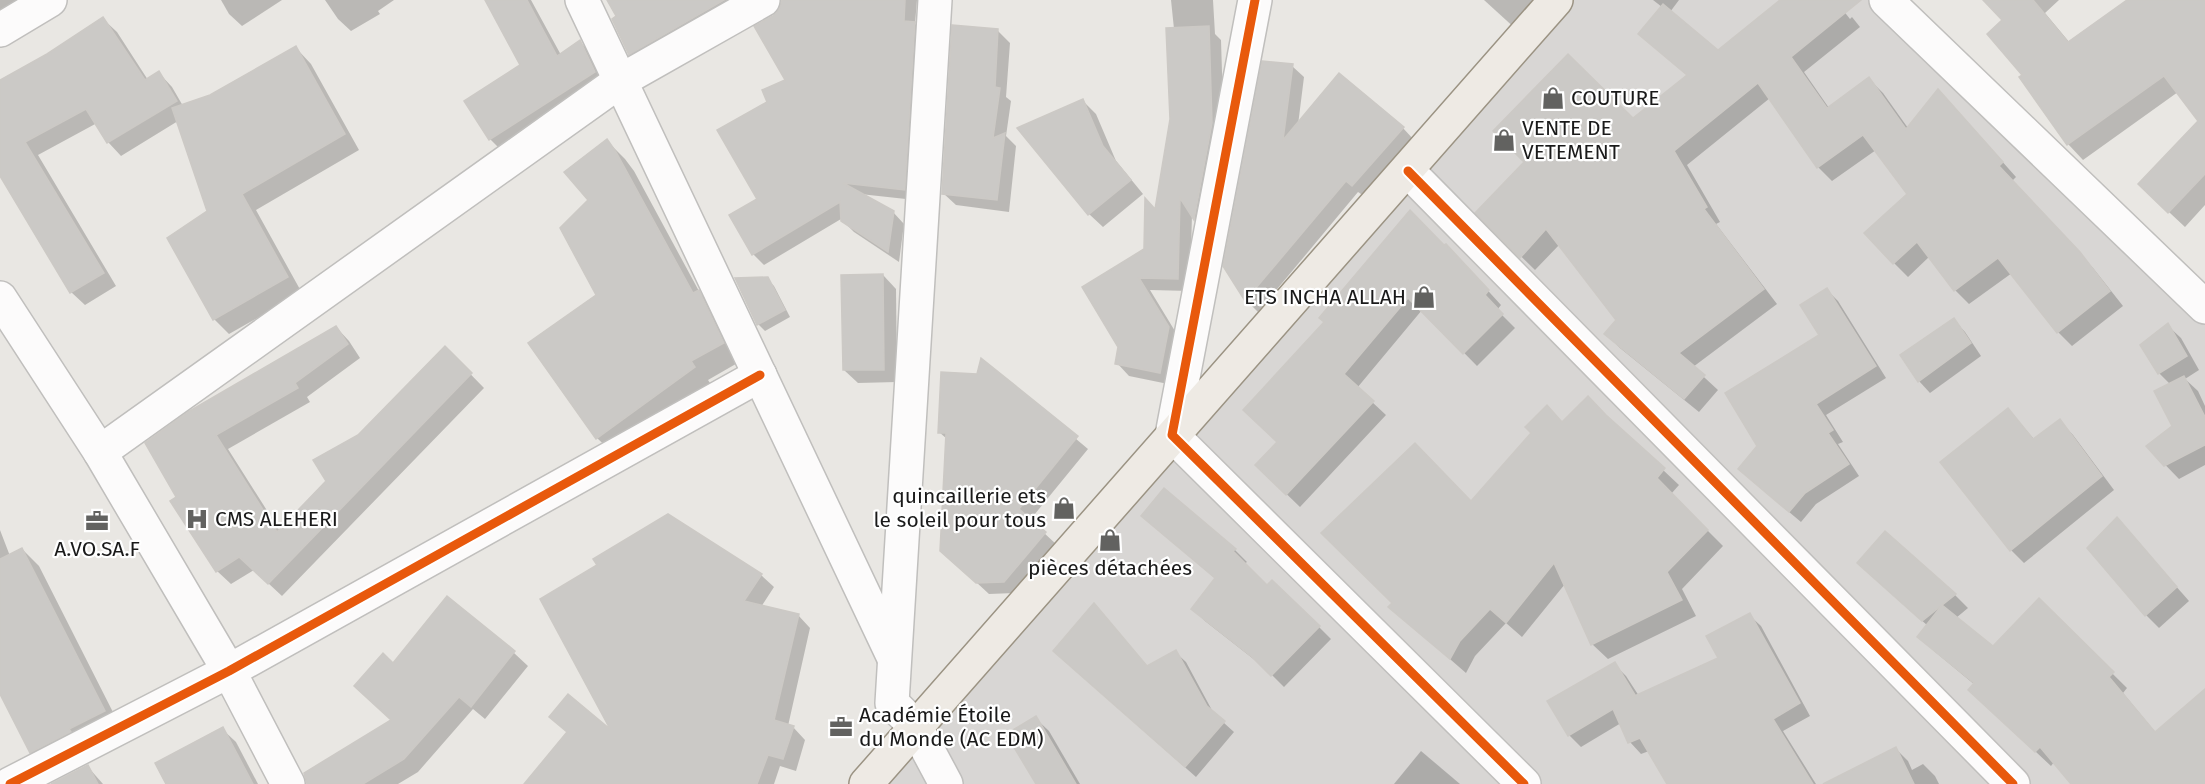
<svg xmlns="http://www.w3.org/2000/svg" width="2205" height="784" viewBox="0 0 2205 784" font-family="'Fira Sans',sans-serif">
<rect width="100%" height="100%" fill="#e9e7e3"/>
<polygon fill="#d8d6d4" points="1567,0 1871,0 2205,321 2205,784 882,784"/>
<g fill="#0003">
<polygon points="0,0 18,0 0,10"/>
<polygon points="221,0 282,0 242,26 229,14"/>
<polygon points="325,0 394,0 378,11 380,14 351,31 338,19"/>
<polygon points="487,0 531,0 561,55 580,42 593,55 607,85 503,152 490,139 522,66"/>
<polygon points="608,0 756,0 641,65 630,54 618,17"/>
<polygon points="783,0 917,0 915,24 926,35 915,200 860,194 893,212 904,224 899,262 854,232 841,219 764,265 753,254 769,102 787,81 780,11"/>
<polygon points="1171,0 1213,0 1215,34 1221,40 1224,136 1206,230 1192,214 1190,291 1150,290 1181,341 1173,385 1129,376 1117,363 1156,211 1171,119 1174,29"/>
<polygon points="1484,0 1546,0 1518,31"/>
<polygon points="1653,0 1679,0 1670,12 1718,52 1782,0 1835,0 1850,19 1852,17 1860,27 1804,72 1829,108 1869,79 1883,93 1908,128 1952,105 2016,177 2012,181 2093,268 2123,306 2072,346 2058,332 2012,273 1969,304 1955,290 1930,256 1908,277 1894,263 1909,194 1876,150 1832,181 1818,167 1770,98 1687,165 1720,222 1716,224 1777,304 1693,367 1718,390 1699,412 1620,348 1606,334 1617,320 1560,244 1535,270 1477,213 1633,120 1688,76 1640,34 1662,7"/>
<polygon points="1985,0 2059,0 2045,13 2070,43 2127,2 2126,0 2205,0 2205,205 2185,227 2155,199 2200,121 2178,92 2083,160 2068,144 2025,75 2004,21"/>
<polygon points="103,19 117,32 148,80 159,73 172,87 183,106 210,96 296,48 311,64 359,150 256,210 302,293 229,334 214,319 209,211 178,121 121,156 108,142 97,123 38,155 116,286 85,305 71,292 0,174 0,81 48,56"/>
<polygon points="998,31 1010,43 1006,97 1011,101 1006,136 1016,146 1009,212 956,205 943,193"/>
<polygon points="1292,66 1304,77 1298,125 1403,128 1414,140 1364,196 1358,192 1258,312 1246,300 1225,266"/>
<polygon points="1083,101 1096,114 1116,161 1143,194 1103,227 1089,214 1019,128"/>
<polygon points="607,141 625,159 634,171 700,293 716,309 741,361 708,380 712,386 615,455 597,438 598,296 590,200"/>
<polygon points="1445,247 1459,259 1501,305 1497,310 1515,328 1477,366 1422,310 1357,388 1386,415 1300,507 1270,478 1278,442"/>
<polygon points="883,275 896,289 897,382 858,383 844,370"/>
<polygon points="767,279 774,286 790,317 765,331 758,324"/>
<polygon points="1827,290 1838,301 1886,378 1826,415 1843,442 1838,444 1859,476 1816,504 1801,522 1751,480 1759,446 1821,336"/>
<polygon points="1954,320 1965,332 1981,356 1930,393 1919,381"/>
<polygon points="2167,325 2181,338 2199,370 2185,379 2198,391 2205,406 2205,465 2179,479 2148,447 2173,426 2171,385 2159,373"/>
<polygon points="336,327 349,341 360,358 307,397 310,402 228,449 280,531 328,481 358,437 445,348 484,388 282,596 254,570 231,584 217,571 147,443"/>
<polygon points="982,360 1088,449 1030,520 1056,544 1015,593 989,594 950,558 947,439 939,432 978,375"/>
<polygon points="2008,410 2035,440 2060,421 2073,435 2114,490 2024,563 2011,550"/>
<polygon points="1612,422 1679,485 1671,494 1723,546 1682,589 1696,616 1608,659 1592,644 1565,584 1522,637 1506,623 1475,656 1466,673 1390,607 1472,503 1563,423"/>
<polygon points="1143,516 1235,550 1247,562 1244,564 1267,587 1319,627 1331,639 1284,687 1265,668 1205,621 1193,608 1216,579"/>
<polygon points="2117,519 2189,601 2159,628 2146,615"/>
<polygon points="0,530 10,556 22,549 39,566 121,728 48,769 31,752 0,691"/>
<polygon points="761,575 774,587 761,607 798,615 810,628 788,726 793,727 805,740 796,771 780,766 774,784 527,784 568,733 551,716 615,734"/>
<polygon points="1872,576 1955,595 1968,608 1956,618 1993,648 2039,601 2127,688 2123,693 2156,733 2205,784 2073,784 2054,762 2051,766 1985,704 1975,685 1934,651 1919,637 1928,626"/>
<polygon points="448,598 514,653 528,666 485,719 473,709 418,772 398,784 328,784 392,720 394,665"/>
<polygon points="1749,615 1761,626 1810,716 1783,731 1816,784 1668,784 1649,751 1641,754 1630,742 1621,723 1581,747 1569,735 1614,664 1626,676 1639,696 1720,659"/>
<polygon points="1175,652 1186,662 1214,714 1234,732 1196,777 1065,661 1148,667"/>
<polygon points="1035,718 1049,731 1080,784 1037,784"/>
<polygon points="222,729 236,742 258,784 168,784"/>
<polygon points="1896,749 1908,761 1912,770 1923,764 1935,776 1939,784 1829,784"/>
<polygon points="1421,751 1460,784 1394,784"/>
<polygon points="88,767 103,784 54,784"/>
</g>
<g fill="#cbc9c6" stroke="#ccc9c5" stroke-width="1.5">
<polygon points="485,0 527,0 557,56 580,40 595,72 489,140 464,101 520,65"/>
<polygon points="607,0 724,0 629,55 612,19 616,16"/>
<polygon points="782,0 905,0 904,21 915,22 905,190 843,183 894,211 888,252 841,221 840,202 752,255 729,215 757,199 717,130 767,102 762,90 785,80 754,26 773,16 779,9"/>
<polygon points="1780,0 1861,0 1791,57 1827,108 1869,77 1906,129 1938,89 2003,162 1999,166 2080,252 2110,291 2057,333 1998,258 1954,291 1917,242 1893,264 1864,233 1907,194 1863,135 1817,168 1758,83 1674,151 1707,207 1704,209 1764,289 1679,353 1705,375 1684,399 1604,334 1616,320 1546,229 1520,258 1475,213 1524,162 1493,131 1568,54 1633,118 1687,75 1638,34 1663,4 1718,50"/>
<polygon points="1983,0 2033,0 2068,42 2127,0 2205,0 2205,174 2168,213 2138,184 2198,121 2164,76 2067,145 2019,77 2022,75 1987,34 2002,20"/>
<polygon points="103,17 145,80 159,71 177,101 107,143 86,109 25,142 104,273 70,293 0,176 0,80 47,54"/>
<polygon points="952,25 998,29 995,87 1000,88 993,138 1005,133 997,200 942,194"/>
<polygon points="1209,26 1212,123 1194,220 1180,198 1178,279 1139,278 1169,327 1160,373 1115,364 1118,347 1082,287 1144,249 1145,198 1155,209 1170,119 1166,28"/>
<polygon points="296,46 345,134 242,194 288,277 213,320 167,238 207,211 172,108 210,95"/>
<polygon points="1262,61 1293,64 1283,140 1339,73 1404,127 1352,186 1346,181 1245,301 1223,266"/>
<polygon points="1083,99 1103,146 1131,180 1088,215 1017,128"/>
<polygon points="607,139 616,152 693,293 699,290 724,343 691,361 695,367 596,439 528,343 596,295 560,228 588,200 564,172"/>
<polygon points="1410,210 1444,245 1446,244 1489,290 1485,295 1503,314 1463,354 1408,298 1344,374 1374,401 1286,495 1255,465 1277,442 1243,410 1324,322 1319,318"/>
<polygon points="883,274 884,370 843,370 841,275"/>
<polygon points="768,277 785,310 757,325 735,278"/>
<polygon points="1827,288 1876,366 1816,404 1833,430 1828,433 1849,464 1805,493 1789,512 1738,469 1757,446 1725,393 1819,335 1800,305"/>
<polygon points="1954,318 1971,343 1918,382 1900,355"/>
<polygon points="2168,323 2187,356 2158,374 2140,345"/>
<polygon points="336,326 348,344 295,383 298,388 216,435 277,532 326,481 313,460 358,435 445,346 472,373 268,584 239,557 216,572 170,501 176,497 145,443 188,412"/>
<polygon points="981,358 1078,436 1019,509 1046,532 1004,582 976,583 940,551 946,433 938,433 941,372 977,374"/>
<polygon points="2184,376 2205,417 2205,445 2164,466 2146,446 2172,426 2154,391"/>
<polygon points="1588,396 1606,415 1665,468 1657,478 1708,530 1667,572 1682,600 1591,645 1554,563 1506,623 1490,609 1460,641 1450,659 1388,607 1392,603 1321,533 1415,443 1471,501 1531,433 1525,427 1547,405 1562,422"/>
<polygon points="2008,408 2033,439 2060,419 2102,476 2010,551 1940,462"/>
<polygon points="1164,488 1236,549 1233,551 1267,585 1272,580 1320,626 1271,676 1252,657 1191,609 1215,578 1141,516"/>
<polygon points="668,514 762,574 744,601 799,614 774,720 794,726 783,759 768,755 757,784 524,784 567,732 549,717 568,694 610,729 540,599 597,565 593,559"/>
<polygon points="2117,517 2177,587 2145,616 2087,548"/>
<polygon points="1885,531 1956,594 1922,621 1857,563"/>
<polygon points="22,548 105,711 69,729 71,732 30,753 0,694 0,559"/>
<polygon points="447,596 515,651 471,707 459,697 404,759 363,784 307,784 304,773 391,720 354,686 383,653 393,663"/>
<polygon points="2039,598 2114,672 2109,677 2155,732 2205,689 2205,784 2071,784 2040,747 2035,752 1968,690 1974,683 1917,637 1942,605 1993,646"/>
<polygon points="1094,603 1147,666 1176,650 1207,706 1225,721 1185,767 1053,651"/>
<polygon points="1750,613 1800,703 1773,719 1813,784 1667,784 1640,738 1628,743 1613,709 1568,736 1547,701 1615,662 1635,695 1628,699 1718,658 1706,636"/>
<polygon points="1036,716 1076,784 1036,784 1006,734"/>
<polygon points="223,727 253,784 166,784 155,763"/>
<polygon points="1896,747 1914,784 1823,784"/>
<polygon points="88,765 98,784 51,784"/>
</g>
<g fill="none" stroke-linecap="round" stroke-linejoin="round">
<g stroke="#c0bfbd" stroke-width="36">
<g id="minor">
<polyline points="582,0 893,656"/>
<polyline points="935,0 892,703 915,726 946,784"/>
<polyline points="1255,0 1172,435 1524,784"/>
<polyline points="1886,0 2205,307"/>
<polyline points="0,30 50,0"/>
<polyline points="1408,171 2013,784"/>
<polyline points="0,298 100,452 229,671 288,784"/>
<polyline points="100,452 620,81 763,0"/>
<polyline points="10,784 229,671 760,375"/>
</g>
</g>
<g stroke="#9b9383" stroke-width="36">
<polyline id="major" points="866,784 1556,0"/>
</g>
<use href="#minor" stroke="#fcfbfb" stroke-width="33"/>
<use href="#major" stroke="#eeeae4" stroke-width="33"/>
<g stroke="#fff" stroke-width="13">
<g id="cycleway">
<polyline points="1255,0 1172,435 1524,784"/>
<polyline points="1408,171 2013,784"/>
<polyline points="10,784 229,671 760,375"/>
</g>
</g>
<use href="#cycleway" stroke="#e8590c" stroke-width="9"/>
</g>
<defs>
<g id="shop-bare" transform="scale(1.8)"><path d="M-5-2.5h2.3a2.7 3.5 0 0 1 5.4 0H5L5.5 6h-11ZM-1.5-2.5h3a1.5 2.3 0 0 0-3 0Z" fill="#626260" stroke="#fff" stroke-width="2.5" paint-order="stroke"/></g>
<g id="hospital-bare" transform="scale(1.8)"><path d="M-5-5h3v3.5h4V-5h3V5h-3V1.5h-4V5h-3Z" fill="#626260" stroke="#fff" stroke-width="2.5" paint-order="stroke"/></g>
<g id="office-bare" transform="scale(1.8)"><path d="M-6-3h4V-5.5h4V-3h4V5H-6ZM-1-4.5V-3h2v-1.5ZM-6 0V1H6V0Z" fill="#626260" stroke="#fff" stroke-width="2.5" paint-order="stroke"/></g>
</defs>
<g fill-rule="evenodd">
<use href="#shop-bare" x="1553" y="98"/>
<use href="#shop-bare" x="1504" y="140"/>
<use href="#shop-bare" x="1424" y="297"/>
<use href="#shop-bare" x="1064" y="508"/>
<use href="#hospital-bare" x="197" y="519"/>
<use href="#office-bare" x="97" y="521"/>
<use href="#shop-bare" x="1110" y="540"/>
<use href="#office-bare" x="841" y="727"/>
</g>
<g text-anchor="middle" dominant-baseline="central" stroke-width="4.5" stroke-linejoin="round" paint-order="stroke">
<g font-size="21" fill="#1a1a1a" stroke="#fff" text-anchor="start">
<text x="1571" y="98">COUTURE</text>
<text x="1522" y="128">VENTE DE<tspan x="1522" dy="24">VETEMENT</tspan></text>
<text x="1406" y="297" text-anchor="end">ETS INCHA ALLAH</text>
<text x="1046" y="496" text-anchor="end">quincaillerie ets<tspan x="1046" dy="24">le soleil pour tous</tspan></text>
<text x="215" y="519">CMS ALEHERI</text>
<text x="97" y="549" text-anchor="middle">A.VO.SA.F</text>
<text x="1110" y="568" text-anchor="middle">pièces détachées</text>
<text x="859" y="715">Académie Étoile<tspan x="859" dy="24">du Monde (AC EDM)</tspan></text>
</g>
</g>
</svg>
